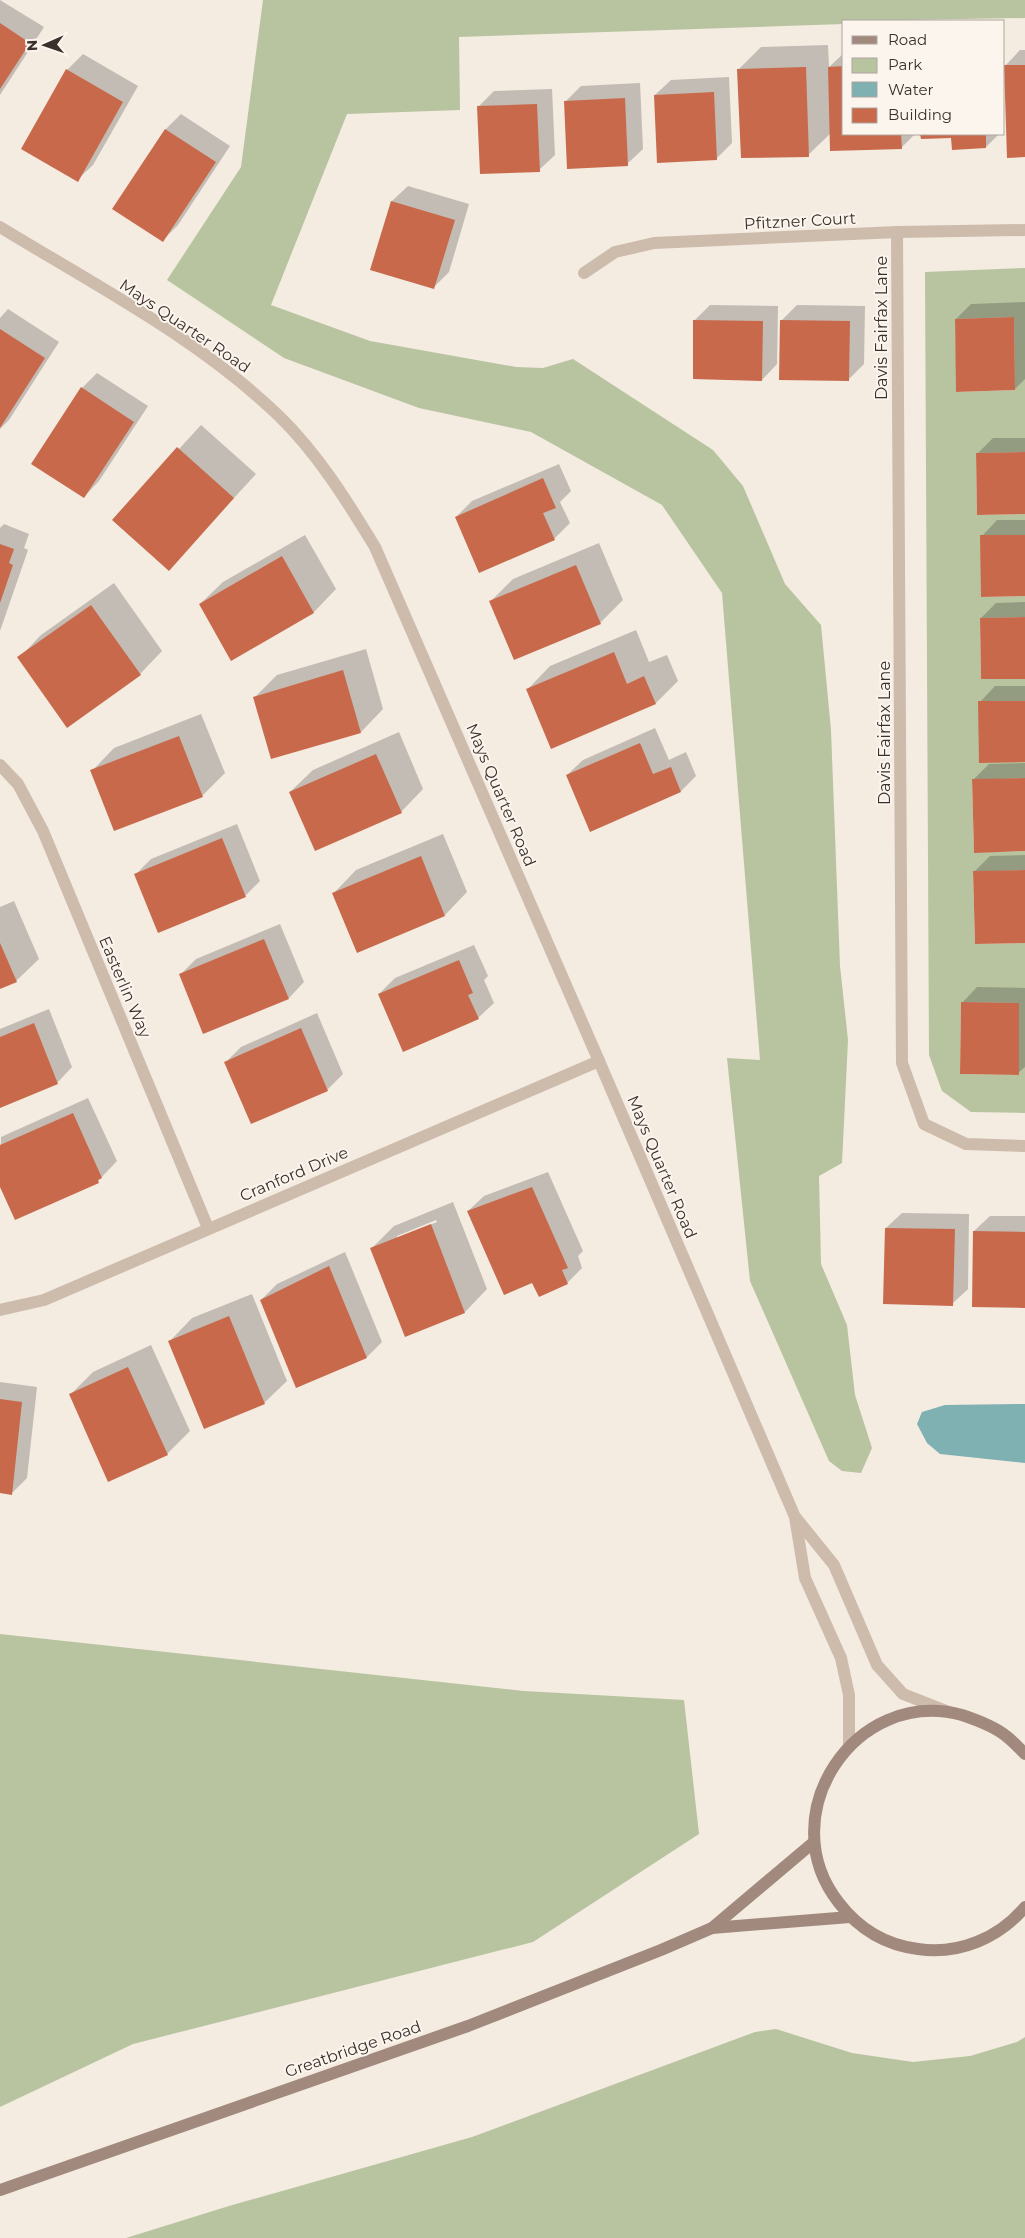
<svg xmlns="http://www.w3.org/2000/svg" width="1025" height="2238" viewBox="0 0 1025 2238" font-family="Montserrat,sans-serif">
<rect width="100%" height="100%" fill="#f4ebe1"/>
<g fill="#b8c4a0" fill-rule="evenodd">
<polygon points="263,0 1025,0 1025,18 844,21 844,24 459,37 460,110 347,114 271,305 370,341 516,367 543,368 573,359 713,450 743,486 785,584 821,625 831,730 840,966 848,1040 842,1163 819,1176 821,1264 847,1325 855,1395 872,1448 861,1473 842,1471 829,1461 750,1281 727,1058 760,1060 722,593 662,505 531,432 419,408 284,358 167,280 241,167"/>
<path d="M1025,268V452L976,453L977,515L1025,514V535H981V597L1025,596V617L980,618L981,679H1025V701H978L1025,762V778L972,780L974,852L1025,851V870L973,872L975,944L1025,943V1113L971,1112L942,1091L929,1055L925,272ZM1014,317L1015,390L957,392L955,319ZM961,1002L1019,1003V1075L960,1074Z"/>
<polygon points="0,1634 524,1691 684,1700 699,1834 533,1942 133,2044 0,2107"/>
<polygon points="776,2029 852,2053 913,2062 970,2056 1017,2042 1025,2037 1025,2238 126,2238 229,2206 472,2137 755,2032"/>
</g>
<polygon fill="#7fb0b2" points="1025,1404 1025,1463 940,1454 927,1443 917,1424 922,1412 945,1405"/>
<g fill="#0003" fill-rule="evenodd">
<polygon points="0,0 44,27 0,95"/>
<polygon points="828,45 829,67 844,53 844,134 915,134 901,148 831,133 808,155 739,69 761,47"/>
<polygon points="1020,50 1025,50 1025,156 1005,66"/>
<polygon points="83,54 138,86 93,165 77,180 22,148 67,70"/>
<polygon points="729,77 732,143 716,159 655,95 671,80"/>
<polygon points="640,83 643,149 627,164 566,101 581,86"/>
<polygon points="552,89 555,155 539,170 478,107 494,91"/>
<polygon points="181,114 230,146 178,225 163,240 114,208 166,129"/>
<polygon points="922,134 999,134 986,147 952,136 922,138"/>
<polygon points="408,186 469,204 449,272 434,287 392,201"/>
<polygon points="1025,302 1025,379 1015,389 956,319 971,304"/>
<polygon points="710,305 778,306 777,364 762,380 694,321"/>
<polygon points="797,305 865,306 864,364 849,379 782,320"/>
<polygon points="8,309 59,342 9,420 0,429 0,318"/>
<polygon points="97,373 148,406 99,481 84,497 82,388"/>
<polygon points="201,425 256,474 169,569 114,520"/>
<polygon points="993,438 1025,438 1025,513 978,453"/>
<polygon points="559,464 571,491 560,502 570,523 554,539 456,517 472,501"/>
<polygon points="997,520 1025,520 1025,595 982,536"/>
<polygon points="4,524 29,534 24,548 28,550 0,631 0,528"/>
<polygon points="305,535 336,589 314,612 232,659 200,604 223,582"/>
<polygon points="599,543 623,600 600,623 490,602 513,579"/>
<polygon points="114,583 162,651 140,674 19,658 41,635"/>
<polygon points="1025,602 1025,677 981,618 996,603"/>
<polygon points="636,630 649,662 667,655 678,681 656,703 528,689 550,666"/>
<polygon points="366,649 383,709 361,732 272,758 254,698 277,675"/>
<polygon points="995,686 1025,686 1025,761 980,702"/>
<polygon points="201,714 225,773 202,796 92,771 114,748"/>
<polygon points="655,728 669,760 686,752 696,776 681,791 567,775 583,760"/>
<polygon points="399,732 423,789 401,812 290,792 313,770"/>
<polygon points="1025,763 1025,850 973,780 989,764"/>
<polygon points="237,824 260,881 245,896 136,874 151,859"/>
<polygon points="443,834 467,892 445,915 358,951 334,893 356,870"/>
<polygon points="1025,855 1025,942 974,872 990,856"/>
<polygon points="14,901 39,959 16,981 0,988 0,907"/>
<polygon points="280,924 304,982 289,998 204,1033 180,975 196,959"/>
<polygon points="474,945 488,976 484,980 494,1003 478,1018 379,994 395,978"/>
<polygon points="977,987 1025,988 1025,1067 1018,1073 962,1003"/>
<polygon points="49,1009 72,1067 57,1083 0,1106 0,1029"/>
<polygon points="317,1013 343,1074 327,1090 252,1122 226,1062 241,1047"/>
<polygon points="88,1098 117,1161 98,1181 0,1184 1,1137"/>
<polygon points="548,1172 583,1251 578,1256 582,1268 567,1283 533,1281 468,1211 484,1196"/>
<path d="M453,1202L487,1289L465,1312L406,1335L372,1248L394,1226ZM436,1220L437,1222L397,1238V1236Z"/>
<polygon points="902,1213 969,1214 968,1289 952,1304 886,1228"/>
<polygon points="990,1216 1025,1216 1025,1307 974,1231"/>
<polygon points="345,1252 382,1342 367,1357 296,1386 261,1300 277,1284"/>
<polygon points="252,1294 287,1381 264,1403 170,1341 192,1318"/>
<polygon points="151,1345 190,1431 167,1454 71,1394 93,1372"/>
<polygon points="0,1382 37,1387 27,1478 12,1493 0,1492"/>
</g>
<g fill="#c8694b">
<polygon points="0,23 30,43 0,89"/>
<polygon points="1004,65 1025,65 1025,157 1007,158"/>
<polygon points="844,66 844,134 901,134 902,149 830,151 828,67"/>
<polygon points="806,67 809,157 741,158 737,69"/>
<polygon points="66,69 123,102 78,182 21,149"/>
<polygon points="714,92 717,160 657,163 654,95"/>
<polygon points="625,98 628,166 567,169 564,101"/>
<polygon points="537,104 540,172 480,174 477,106"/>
<polygon points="165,129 216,162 163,242 112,209"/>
<polygon points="920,134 986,134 986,148 952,150 951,138 921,139"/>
<polygon points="391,201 455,220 434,289 370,270"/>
<polygon points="1014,317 1015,390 956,392 955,319"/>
<polygon points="693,320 763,321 762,381 693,379"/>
<polygon points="780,320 850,321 849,381 779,380"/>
<polygon points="0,329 45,358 0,428"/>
<polygon points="81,387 134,422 84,498 31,464"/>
<polygon points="177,447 234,498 169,571 112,520"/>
<polygon points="1025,452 1025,514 977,515 976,453"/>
<polygon points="543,478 556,508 543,513 555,540 479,573 455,517"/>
<polygon points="980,535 1025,535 1025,596 981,597"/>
<polygon points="0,544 14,549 9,563 13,565 0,603"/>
<polygon points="282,556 314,613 231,661 199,604"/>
<polygon points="576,565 601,624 514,660 489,601"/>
<polygon points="91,605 141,675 67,728 17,657"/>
<polygon points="1025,617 1025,679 981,679 980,618"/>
<polygon points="614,652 627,684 644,676 656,704 551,749 526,689"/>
<polygon points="343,670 361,733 271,759 253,697"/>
<polygon points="978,701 1025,701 1025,762 979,763"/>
<polygon points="179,736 203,797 114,831 90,770"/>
<polygon points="640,743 653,774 671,767 681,792 590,832 566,775"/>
<polygon points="376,754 402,813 315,851 289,792"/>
<polygon points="1025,778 1025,851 974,853 972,779"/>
<polygon points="222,838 246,897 158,933 134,874"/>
<polygon points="421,856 445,916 357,953 332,893"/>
<polygon points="1025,870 1025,943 975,944 973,871"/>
<polygon points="264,939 289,999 203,1034 179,974"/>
<polygon points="0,943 17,982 0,989"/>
<polygon points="459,960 473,993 468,995 479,1019 403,1052 378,994"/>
<polygon points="961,1002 1019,1003 1019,1075 960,1074"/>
<polygon points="34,1023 58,1084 0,1108 0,1037"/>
<polygon points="301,1028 328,1091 251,1124 224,1062"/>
<polygon points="73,1113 102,1178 98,1180 99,1183 15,1220 0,1187 0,1145"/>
<polygon points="532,1187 568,1268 562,1270 568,1284 539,1297 532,1283 504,1295 467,1211"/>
<polygon points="431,1224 465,1313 405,1337 370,1248"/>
<polygon points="885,1228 955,1229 953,1306 883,1304"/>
<polygon points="973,1231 1025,1232 1025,1308 972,1307"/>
<polygon points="329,1266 367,1358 296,1388 260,1300"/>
<polygon points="229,1316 265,1404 204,1429 168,1341"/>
<polygon points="128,1367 168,1455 108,1482 69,1394"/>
<polygon points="0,1399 22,1402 12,1495 0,1493"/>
</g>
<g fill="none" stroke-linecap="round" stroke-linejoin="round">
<g stroke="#cdbbac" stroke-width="12">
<path d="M0,227C95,285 198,338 279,416C318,454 347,501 375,547L599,1061L795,1517L805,1578L841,1658L849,1695V1746"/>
<polyline points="897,232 902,1063 924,1124 966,1144 1025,1146"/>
<polyline points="584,273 615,252 654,243 897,232 1025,230"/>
<polyline points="0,765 18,784 43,831 208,1228"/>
<polyline points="0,1310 44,1300 599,1061"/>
<polyline points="796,1518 834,1565 877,1665 903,1694 949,1712"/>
</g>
<g stroke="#a18a7d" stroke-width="12">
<path d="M1025,1754C1019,1748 1013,1741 1006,1736C994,1726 977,1720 962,1715C855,1686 770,1816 839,1903C859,1929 886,1945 918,1949C959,1955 999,1938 1025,1907"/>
<polyline points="712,1928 850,1917"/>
<polyline points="0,2190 468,2026 661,1950 712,1928 814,1842"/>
</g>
</g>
<g text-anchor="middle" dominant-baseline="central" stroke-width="4" stroke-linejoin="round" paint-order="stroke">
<g font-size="16" fill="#3b302b" stroke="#fbf5ee">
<text transform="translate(800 221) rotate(-3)">Pfitzner Court</text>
<text transform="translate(185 326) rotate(34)">Mays Quarter Road</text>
<text transform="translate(881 328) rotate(-90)">Davis Fairfax Lane</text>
<text transform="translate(884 733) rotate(-90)">Davis Fairfax Lane</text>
<text transform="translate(501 795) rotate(67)">Mays Quarter Road</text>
<text transform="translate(125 987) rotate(67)">Easterlin Way</text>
<text transform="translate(662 1167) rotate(67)">Mays Quarter Road</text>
<text transform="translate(294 1174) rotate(-23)">Cranford Drive</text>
<text transform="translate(353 2049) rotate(-19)">Greatbridge Road</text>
</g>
</g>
<rect x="842" y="20" width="162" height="115" fill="#fbf5ee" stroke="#aea6a0"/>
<rect x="852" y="36" width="25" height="8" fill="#a18a7d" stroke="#aea6a0"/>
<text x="888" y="45" font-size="15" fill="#3b302b">Road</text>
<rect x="852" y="58" width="25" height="15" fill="#b8c4a0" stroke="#aea6a0"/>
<text x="888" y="70" font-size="15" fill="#3b302b">Park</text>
<rect x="852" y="82" width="25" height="15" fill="#7fb0b2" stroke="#aea6a0"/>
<text x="888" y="95" font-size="15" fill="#3b302b">Water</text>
<rect x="852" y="108" width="25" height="15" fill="#c8694b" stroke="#aea6a0"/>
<text x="888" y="120" font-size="15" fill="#3b302b">Building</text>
<g transform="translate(45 45) rotate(268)" stroke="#fbf5ee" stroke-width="4" paint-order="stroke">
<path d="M0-4L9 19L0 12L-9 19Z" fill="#3b302b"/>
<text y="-8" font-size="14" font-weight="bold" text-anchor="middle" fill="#3b302b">N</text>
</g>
</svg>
